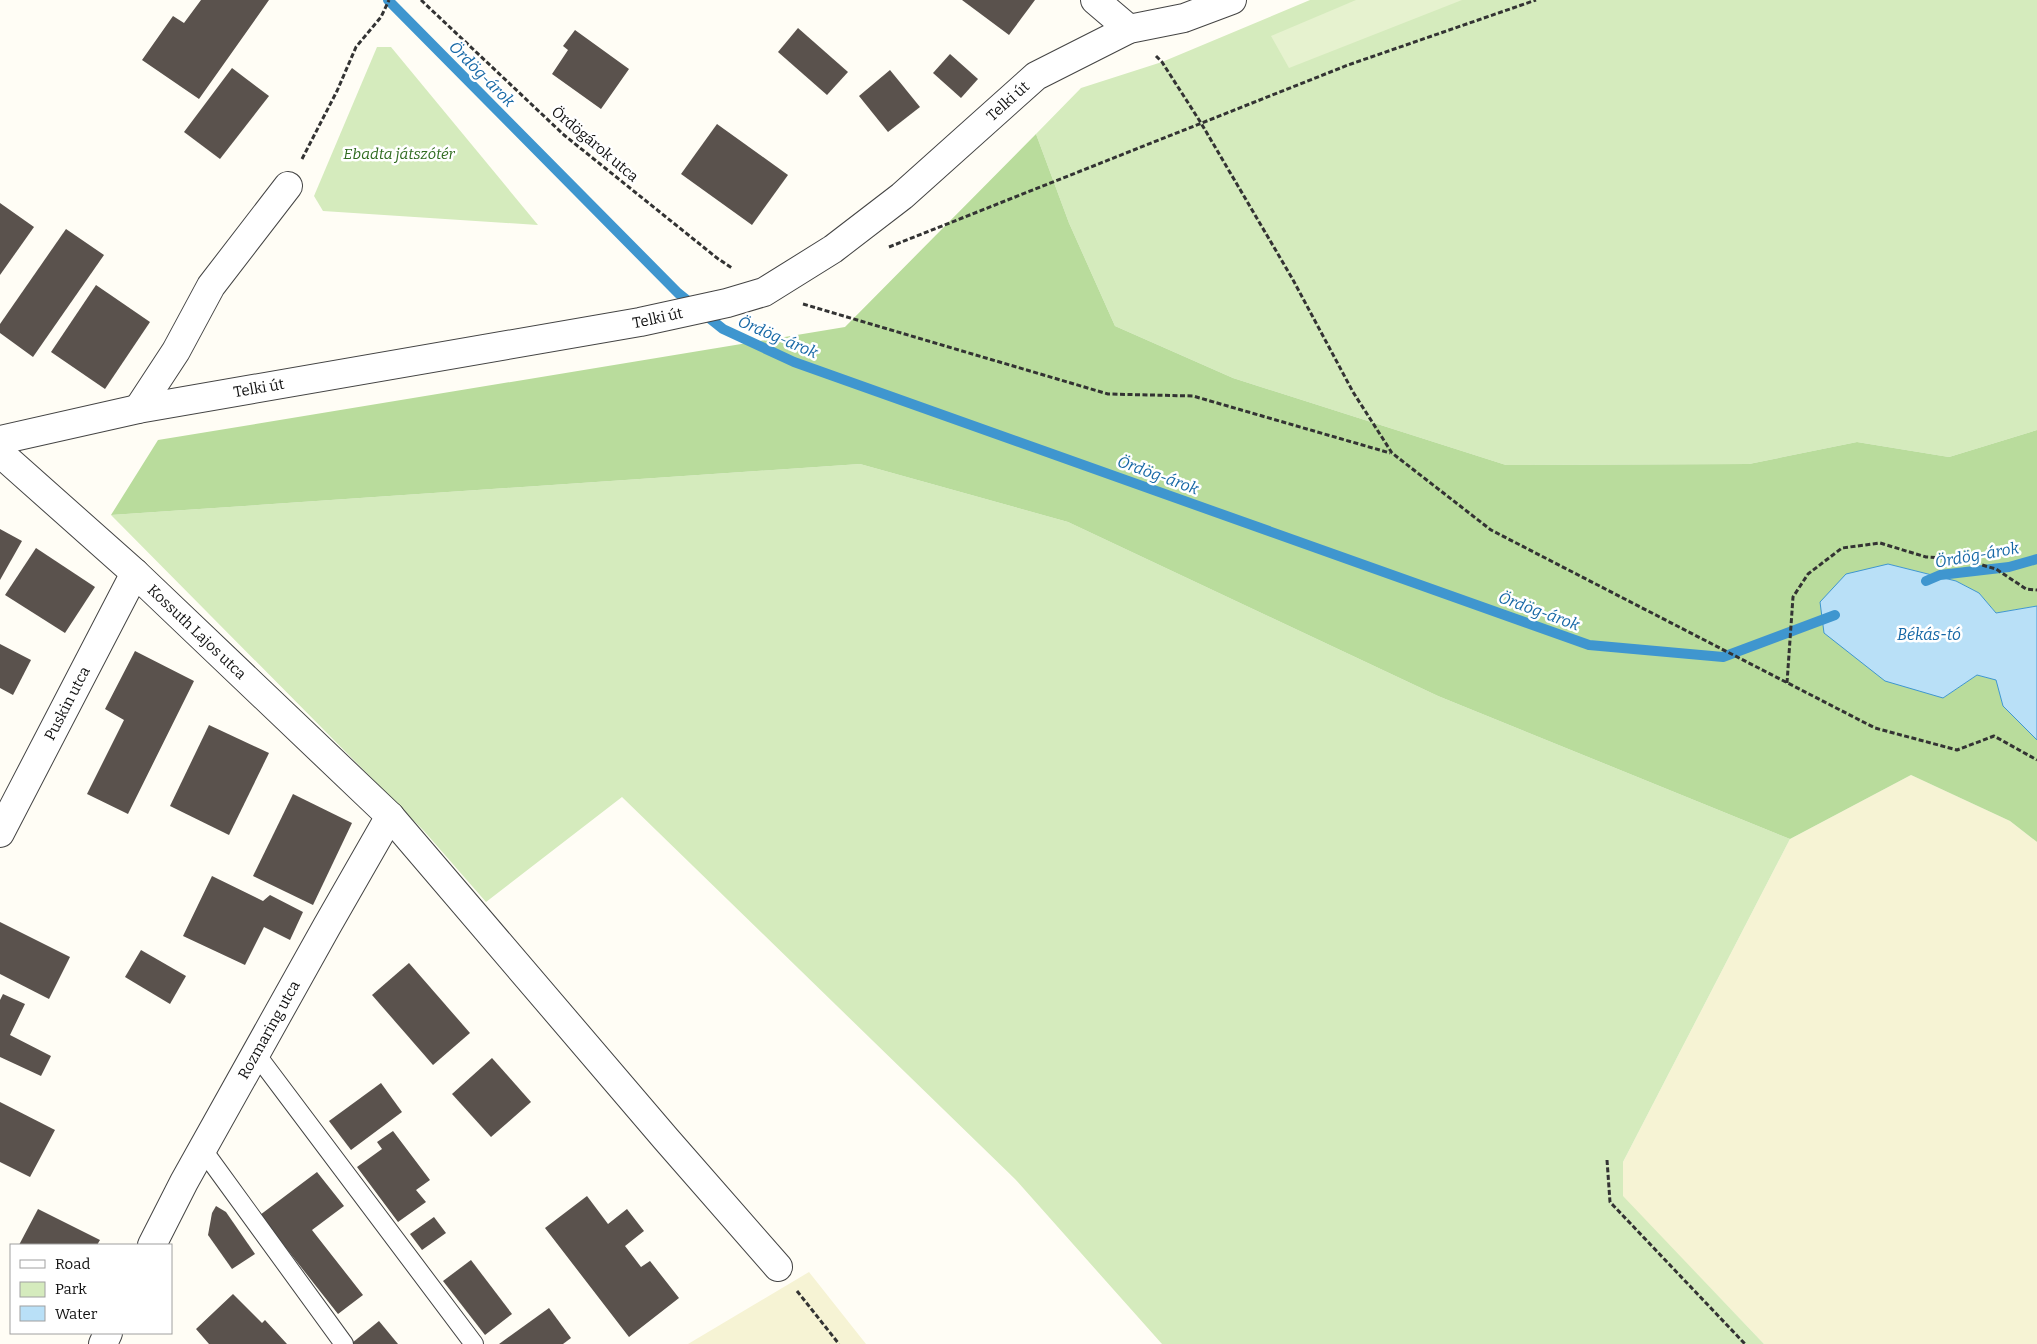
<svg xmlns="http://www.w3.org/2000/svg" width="2037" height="1344" viewBox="0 0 2037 1344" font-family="Bitter,serif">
<rect width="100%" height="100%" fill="#fffdf5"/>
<g fill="#f6f3d4">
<polygon points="1911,775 2010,821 2037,842 2037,1344 1764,1344 1622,1196 1623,1162 1790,839"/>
<polygon points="809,1272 866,1344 688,1344"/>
</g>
<g fill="#d5ebbd">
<polygon points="1310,0 2037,0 2037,430 1949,457 1857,442 1749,464 1506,465 1233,378 1115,326 1069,223 1036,134 1081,88 1162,62"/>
<polygon points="377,47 391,47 538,225 323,211 314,196"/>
<polygon points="860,464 1068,522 1438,696 1790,839 1623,1162 1623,1196 1764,1344 1162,1344 1015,1179 622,797 486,902 424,831 111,515"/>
</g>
<polygon fill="#b9dc9c" points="1036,134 1069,223 1115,326 1233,378 1506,465 1749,464 1857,442 1949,457 2037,430 2037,606 1996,613 1979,593 1956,581 1888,564 1943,698 1977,675 1997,680 2003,706 2037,740 2037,842 2010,821 1911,775 1790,839 1438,696 1068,522 860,464 111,515 158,440 845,327"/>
<polygon fill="#e6f2cf" points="1356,0 1462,0 1289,68 1271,36"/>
<polygon fill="#b9e0f7" stroke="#3f96cf" points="1888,564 1956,581 1979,593 1996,613 2037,606 2037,740 2003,706 1996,680 1977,675 1943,698 1885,681 1824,633 1820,602 1846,574"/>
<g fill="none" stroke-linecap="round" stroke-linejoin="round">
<g stroke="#3f96cf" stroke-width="10">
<polyline points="388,0 678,293 723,329 794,362 1589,645 1723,657 1835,615"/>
<polyline points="1926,581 1940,575 2009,567 2037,559"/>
</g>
</g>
<g fill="#5a524d">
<polygon points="201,0 269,0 199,99 142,60 173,16 184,23"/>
<polygon points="962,0 1035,0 1009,35"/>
<polygon points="798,28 848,72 827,95 778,52"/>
<polygon points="575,30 629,69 601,109 552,74 568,50 563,46"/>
<polygon points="950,54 978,79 961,98 933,73"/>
<polygon points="232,68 269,96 220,159 184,132"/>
<polygon points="890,70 920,107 888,132 859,96"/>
<polygon points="717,124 788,175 752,225 681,174"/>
<polygon points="0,203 34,227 0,275"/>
<polygon points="66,229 104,255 33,357 0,333 0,324"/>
<polygon points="96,285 150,322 105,389 51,352"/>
<polygon points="0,529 22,541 0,580"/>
<polygon points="36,548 95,587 65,633 5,595"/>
<polygon points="0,644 31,660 13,695 0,688"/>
<polygon points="135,651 194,681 128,814 87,794 124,720 105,709"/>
<polygon points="209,725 269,753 229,835 170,806"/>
<polygon points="293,794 352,823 313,905 253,876"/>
<polygon points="212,876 263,901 270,895 303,912 290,940 264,927 245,965 183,936"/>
<polygon points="0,922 70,957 49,999 0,974"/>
<polygon points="141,950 186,976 170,1004 125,977"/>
<polygon points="409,963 470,1033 433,1065 372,995"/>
<polygon points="3,994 25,1004 10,1035 51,1056 41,1076 0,1057 0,1000"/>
<polygon points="492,1058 531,1102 491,1137 452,1094"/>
<polygon points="381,1083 402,1112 351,1150 329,1121"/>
<polygon points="0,1102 55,1130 30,1177 0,1162"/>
<polygon points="393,1131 430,1180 416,1190 426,1202 398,1222 357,1167 382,1149 377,1142"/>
<polygon points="317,1172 344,1206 312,1230 363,1295 338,1314 260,1215"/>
<polygon points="587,1196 608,1224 627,1209 644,1231 625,1246 641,1267 650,1261 679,1298 629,1337 545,1228"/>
<polygon points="216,1206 226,1212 255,1254 232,1269 208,1235 212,1213"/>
<polygon points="38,1209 100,1240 97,1245 19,1245"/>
<polygon points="434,1217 446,1233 422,1250 410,1234"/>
<polygon points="471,1260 512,1314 485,1335 443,1281"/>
<polygon points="233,1294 262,1323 265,1320 287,1344 209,1344 196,1329"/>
<polygon points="549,1308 571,1338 563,1344 499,1344"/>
<polygon points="379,1321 398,1344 353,1344 352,1343"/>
</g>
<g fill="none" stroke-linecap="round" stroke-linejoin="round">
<g stroke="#444" stroke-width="20">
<g id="service">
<polyline points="256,1054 474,1344"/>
<polyline points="203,1150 344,1344"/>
</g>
</g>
<g stroke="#444" stroke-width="30">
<g id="minor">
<polyline points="1095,0 1129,29"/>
<polyline points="138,409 176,351 211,286 288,186"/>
<path id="s1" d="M0,440L138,409L640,322L727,303L764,292L833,249L902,196L1036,76L1129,29L1184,18L1232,0"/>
<path id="s2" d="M0,453L135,573L390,816L666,1139L778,1267"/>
<path id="s3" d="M0,833L135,573"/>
<path id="s4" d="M152,1245L184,1182L327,926L390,816"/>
<polyline points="103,1344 108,1333"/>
</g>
</g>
<g stroke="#333" stroke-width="3" stroke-dasharray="5 2.5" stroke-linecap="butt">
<polyline points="421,0 564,135 717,258 732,268"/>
<polyline points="1156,56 1162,62 1201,123 1292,278 1353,392 1392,453 1491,530 1875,728 1957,750 1994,736 2037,760"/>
<polyline points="302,159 337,91 356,47 381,17 389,0"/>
<polyline points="889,247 1348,65 1536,0"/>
<polyline points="803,304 1108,394 1193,396 1390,453"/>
<polyline points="1787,683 1793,597 1808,574 1842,548 1880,543 1926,557 1961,559 1996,569 2026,589 2037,590"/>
<polyline points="1607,1160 1610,1202 1745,1344"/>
<polyline points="797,1291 839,1344"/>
</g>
<use href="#service" stroke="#fff" stroke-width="18"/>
<use href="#minor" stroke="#fff" stroke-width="28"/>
</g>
<g text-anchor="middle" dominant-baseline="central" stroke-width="5" stroke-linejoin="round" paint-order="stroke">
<g font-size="15" fill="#111" stroke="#fff">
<text stroke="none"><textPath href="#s1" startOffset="1089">Telki út</textPath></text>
<text transform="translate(595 144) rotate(40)">Ördögárok utca</text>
<text stroke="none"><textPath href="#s1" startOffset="669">Telki út</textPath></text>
<text stroke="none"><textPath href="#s1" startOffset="264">Telki út</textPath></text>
<text stroke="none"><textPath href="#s2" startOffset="266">Kossuth Lajos utca</textPath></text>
<text stroke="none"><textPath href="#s3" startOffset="146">Puskin utca</textPath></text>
<text stroke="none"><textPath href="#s4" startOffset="245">Rozmaring utca</textPath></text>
</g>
<g font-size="15" font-style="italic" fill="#2f6b1f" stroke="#fff">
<text x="399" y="154">Ebadta játszótér</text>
</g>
<g font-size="16" font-style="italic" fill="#1768a6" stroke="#fff">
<text transform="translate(482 74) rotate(45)">Ördög-árok</text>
<text transform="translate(778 337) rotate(23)">Ördög-árok</text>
<text transform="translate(1158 475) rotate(20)">Ördög-árok</text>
<text transform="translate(1977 555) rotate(-10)">Ördög-árok</text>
<text transform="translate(1539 611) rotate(20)">Ördög-árok</text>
<text x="1929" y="634">Békás-tó</text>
</g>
</g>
<rect x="10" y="1244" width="162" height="90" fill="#ffffff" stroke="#a0a0a0"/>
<rect x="20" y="1260" width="25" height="8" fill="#ffffff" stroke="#a0a0a0"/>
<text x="55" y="1269" font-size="15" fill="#111111">Road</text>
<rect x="20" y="1282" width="25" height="15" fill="#d5ebbd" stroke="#a0a0a0"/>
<text x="55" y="1294" font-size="15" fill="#111111">Park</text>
<rect x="20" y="1306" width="25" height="15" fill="#b9e0f7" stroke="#a0a0a0"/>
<text x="55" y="1319" font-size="15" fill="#111111">Water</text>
</svg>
